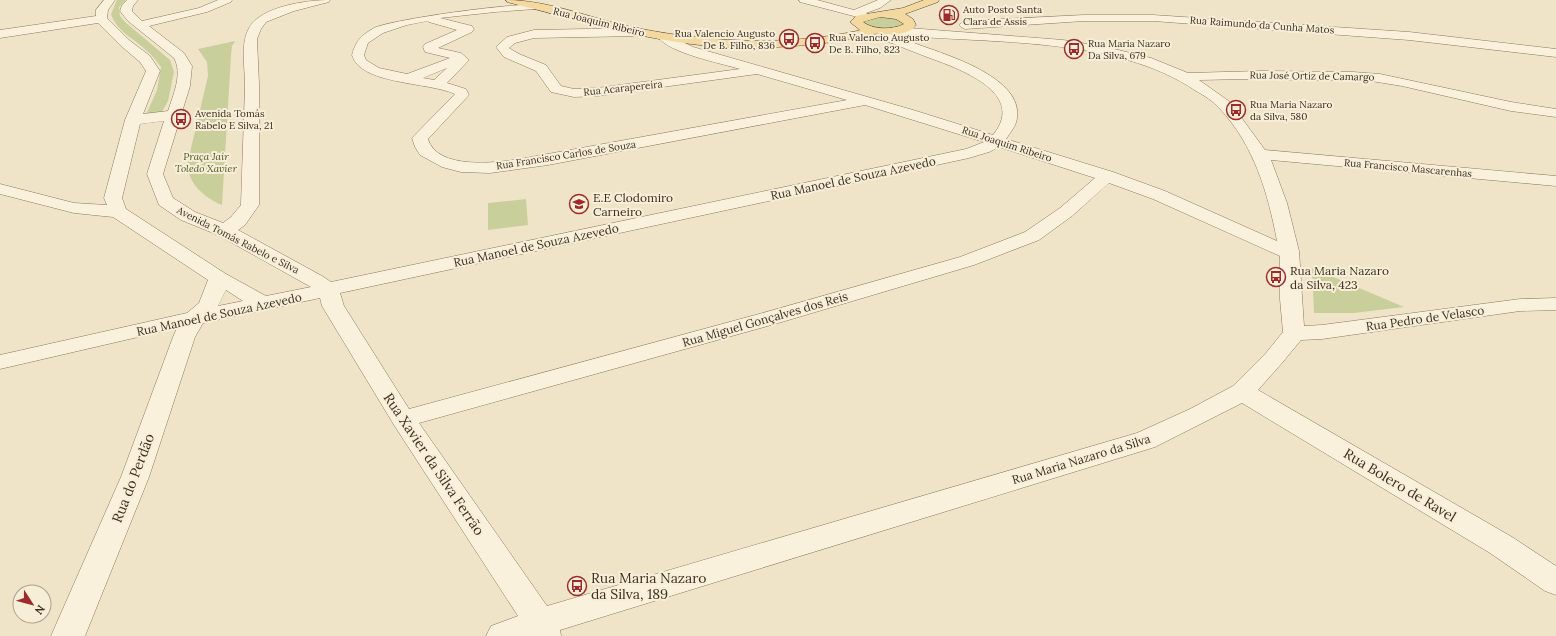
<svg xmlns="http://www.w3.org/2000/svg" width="1556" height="636" viewBox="0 0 1556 636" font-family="Lora,serif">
<rect width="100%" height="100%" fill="#f0e4c8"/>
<g fill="#c9cf9b">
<path d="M117,0H126L119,7L120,16L125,22L170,60L174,72L168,101L162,112L146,115L157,90L161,67C157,62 153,56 148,52C135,39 117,32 111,14Z"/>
<polygon points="872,17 893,17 906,25 885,30 863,24 863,20"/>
<path d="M235,41L232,46L231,56L222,205C203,197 186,182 188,161L208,76L207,62L198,49Z"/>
<polygon points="526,199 528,225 488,230 488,203"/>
<polygon points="1312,268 1404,307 1354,313 1314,313"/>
</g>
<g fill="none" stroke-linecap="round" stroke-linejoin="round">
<g stroke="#8d765c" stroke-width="1">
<g id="minor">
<path d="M104,0H115L108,10L107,18L129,40L150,56L160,71L143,114L168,111C173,95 183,74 174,58L128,21L120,11L122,5L127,0H138L133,6L132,11L142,21L199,8L218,0H232L231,2L207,12L149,26L184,53L192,66L190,86L163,174L173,198L195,212L223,223L231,217L241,205C242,165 244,125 245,85C245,67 240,44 249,28C261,6 308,0 330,0L329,2L294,11L266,22L261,29L257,39L259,84V205L245,225L238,230L322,276L331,282L966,149L984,142L865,105L548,165L490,173L461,172L442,167L420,155L415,147L412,138L455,94C430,82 360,85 352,55C356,41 360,36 374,28C392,19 531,0 541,6L535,9L495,12L440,18L472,26L474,29L472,32L438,48L461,53L469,60L447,83L466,89L469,95L428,139C437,170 496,163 520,159L847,100L757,74L597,96L574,97L551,92L536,71L504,57L496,47L507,37L534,30L638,28L642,29L644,32L642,35L638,36L534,38L515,43L509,48L519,54L546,65L561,86L574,89L597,88L740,69C720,63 669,53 658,37L660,34L664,33L693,47L913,110L993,135C1028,92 957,68 927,57C912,51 898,46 884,40L882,37L884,34L888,33C901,37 913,43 925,47C953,57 1022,79 1017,117C1017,125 1010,133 1006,139L1113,172L1165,191L1277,241C1268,193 1254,145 1220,109C1213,101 1205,96 1196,91C1116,36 991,44 896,35L892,34L890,31L892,28L896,27L1063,40L1106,47L1151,58L1188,73L1261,71L1353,72L1380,74L1511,102L1556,109V117L1511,111L1402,86L1371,81L1246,79L1199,80L1230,102L1265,150L1556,176V186L1271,160L1287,203L1299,251L1304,326L1322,325L1520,299L1556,298V310L1520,311L1322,339L1301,340L1282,363L1258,390L1512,537L1556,566V595L1545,591L1490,553L1242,403L1155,447L560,630L561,636H486L491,626L518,616L394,425L322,306L320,298L203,323L195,337L149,477L85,636H51L121,477L173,337L177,328L0,369V355L187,313L199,303L208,280L113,217L74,213L0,194V184L74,203L107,205L104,198L125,120L146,71L140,62L121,46L98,23L0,38V30L96,16V10ZM428,21L429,22L457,30L425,44L423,47L425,52L450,58L407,74L379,68L366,60L364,55L368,43L383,33L407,25ZM447,68L434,80L423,78ZM164,121L147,174L159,205L181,220L218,235L311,287L266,296L226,274L126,209L122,198L140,124ZM999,147L1095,178L1060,208L1025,232L960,257L759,314L409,409L344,306L340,293L969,158L989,152ZM1109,183L1153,199L1280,256V299L1283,332L1266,353L1233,386L1190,409L1137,433L547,606L419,423L775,324L974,265L1039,240L1072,216ZM226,290L243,301L218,306Z"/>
<polygon points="799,0 817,0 854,10 878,0 891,0 880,8 866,13 871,16 869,18 865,19 800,2"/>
<polygon points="1084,15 1153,15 1409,32 1556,49 1556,57 1409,40 1153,21 1084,21 965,29 961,27 959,25 961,23 965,21"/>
</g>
</g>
<g stroke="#5b4430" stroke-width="1">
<path id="major" d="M506,0C547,0 587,17 627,26C702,42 782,47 857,31L860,30L850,22L856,16L860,15L903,8L924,0H939L938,2L905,14L913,19L916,25C907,38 886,33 873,34C863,34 851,40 841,41C813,45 784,47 756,48C670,49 590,23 507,2ZM880,17L896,19L904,24C893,30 873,30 863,22Z"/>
</g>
<use href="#minor" fill="#faf1dc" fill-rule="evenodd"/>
<use href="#major" fill="#f3d9a0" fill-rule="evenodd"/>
</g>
<defs>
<g id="fuel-ring" transform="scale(1)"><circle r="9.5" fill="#f7eed8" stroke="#9e2a2b" stroke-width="1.5"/><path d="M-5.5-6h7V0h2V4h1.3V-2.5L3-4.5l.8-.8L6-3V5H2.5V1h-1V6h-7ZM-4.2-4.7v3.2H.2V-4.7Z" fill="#9e2a2b"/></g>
<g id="bus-ring" transform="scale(1)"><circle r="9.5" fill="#f7eed8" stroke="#9e2a2b" stroke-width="1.5"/><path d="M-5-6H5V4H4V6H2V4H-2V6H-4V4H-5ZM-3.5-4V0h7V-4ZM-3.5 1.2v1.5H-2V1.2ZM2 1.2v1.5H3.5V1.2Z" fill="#9e2a2b"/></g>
<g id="school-ring" transform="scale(1)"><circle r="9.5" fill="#f7eed8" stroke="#9e2a2b" stroke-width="1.5"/><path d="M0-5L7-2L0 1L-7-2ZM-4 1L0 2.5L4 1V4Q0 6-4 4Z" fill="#9e2a2b"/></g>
</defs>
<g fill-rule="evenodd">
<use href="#fuel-ring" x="949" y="15"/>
<use href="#bus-ring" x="789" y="39"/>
<use href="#bus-ring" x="815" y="43"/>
<use href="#bus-ring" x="1074" y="49"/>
<use href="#bus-ring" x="1236" y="110"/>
<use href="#bus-ring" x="181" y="119"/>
<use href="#school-ring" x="579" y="204"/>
<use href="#bus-ring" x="1276" y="277"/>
<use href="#bus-ring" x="577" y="586"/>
</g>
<g text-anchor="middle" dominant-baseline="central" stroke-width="4" stroke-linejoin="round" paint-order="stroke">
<g font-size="10" fill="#3d2e20" stroke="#f7eed8" text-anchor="start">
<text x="963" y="9">Auto Posto Santa<tspan x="963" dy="12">Clara de Assis</tspan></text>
<text x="775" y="33" text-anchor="end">Rua Valencio Augusto<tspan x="775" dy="12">De B. Filho, 836</tspan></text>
<text x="829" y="37">Rua Valencio Augusto<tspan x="829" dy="12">De B. Filho, 823</tspan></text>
<text x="1088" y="43">Rua Maria Nazaro<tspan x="1088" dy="12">Da Silva, 679</tspan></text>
<text x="1250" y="104">Rua Maria Nazaro<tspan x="1250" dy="12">da Silva, 580</tspan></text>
<text x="195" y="113">Avenida Tomás<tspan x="195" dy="12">Rabelo E Silva, 21</tspan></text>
</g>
<g font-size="10" fill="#3d2e20" stroke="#f7eed8">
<text transform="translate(599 22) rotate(14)">Rua Joaquim Ribeiro</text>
<text transform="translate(1262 25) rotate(4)">Rua Raimundo da Cunha Matos</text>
<text transform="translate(1312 76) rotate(1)">Rua José Ortiz de Camargo</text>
<text transform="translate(623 88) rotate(-6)">Rua Acarapereira</text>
<text transform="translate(1007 144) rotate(18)">Rua Joaquim Ribeiro</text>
<text transform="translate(566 155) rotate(-9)">Rua Francisco Carlos de Souza</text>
<text transform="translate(1408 168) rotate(5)">Rua Francisco Mascarenhas</text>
<text transform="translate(238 240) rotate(27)">Avenida Tomás Rabelo e Silva</text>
</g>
<g font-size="10" font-style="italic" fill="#4d5a26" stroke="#f7eed8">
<text x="206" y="156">Praça Jair<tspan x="206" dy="12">Toledo Xavier</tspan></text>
</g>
<g font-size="12" fill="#3d2e20" stroke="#f7eed8">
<text transform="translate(853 178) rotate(-12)">Rua Manoel de Souza Azevedo</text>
<text transform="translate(536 245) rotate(-12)">Rua Manoel de Souza Azevedo</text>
<text transform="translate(219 314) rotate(-12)">Rua Manoel de Souza Azevedo</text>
<text transform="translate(1425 318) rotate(-8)">Rua Pedro de Velasco</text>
<text transform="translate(765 319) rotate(-16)">Rua Miguel Gonçalves dos Reis</text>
<text transform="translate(1081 459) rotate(-17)">Rua Maria Nazaro da Silva</text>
</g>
<g font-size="12" fill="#3d2e20" stroke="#f7eed8" text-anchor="start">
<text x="593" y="197">E.E Clodomiro<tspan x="593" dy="14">Carneiro</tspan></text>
<text x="1290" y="270">Rua Maria Nazaro<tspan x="1290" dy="14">da Silva, 423</tspan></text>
</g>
<g font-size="14" fill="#3d2e20" stroke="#f7eed8">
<text transform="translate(434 464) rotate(56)">Rua Xavier da Silva Ferrão</text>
<text transform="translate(133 478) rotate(-69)">Rua do Perdão</text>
<text transform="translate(1400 485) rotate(31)">Rua Bolero de Ravel</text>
</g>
<g font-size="14" fill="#3d2e20" stroke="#f7eed8" text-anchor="start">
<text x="591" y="578">Rua Maria Nazaro<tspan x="591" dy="16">da Silva, 189</tspan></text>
</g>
</g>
<g transform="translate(32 604) rotate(126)"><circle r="19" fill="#f7eed8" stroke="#ada18e"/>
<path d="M0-3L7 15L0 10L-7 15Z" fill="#9e2a2b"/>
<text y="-6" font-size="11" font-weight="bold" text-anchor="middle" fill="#3d2e20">N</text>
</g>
</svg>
